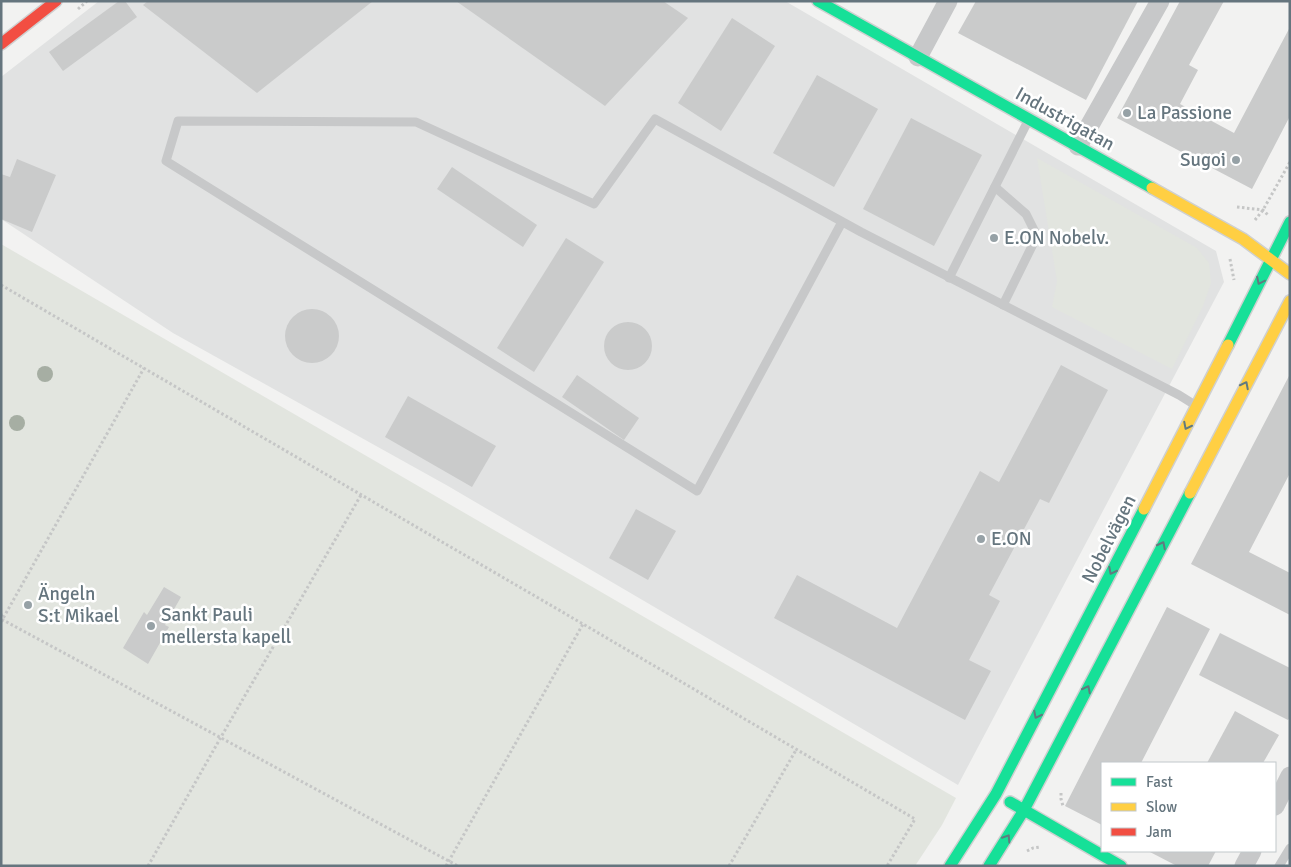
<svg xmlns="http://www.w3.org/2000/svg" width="1291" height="867" viewBox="0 0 1291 867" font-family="Signika,sans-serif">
<rect width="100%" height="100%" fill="#f2f2f1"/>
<polygon fill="#e1e2e2" points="99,1 785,1 1216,251 1224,282 958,785 448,486 173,333 1,219 1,77"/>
<g fill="#e2e5df">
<polygon points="1037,158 1197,248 1209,263 1211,283 1203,306 1172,369 1052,307 1057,281"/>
<polygon points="1,244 956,798 942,825 915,866 1,866"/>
</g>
<g fill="#cacbcb">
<polygon points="119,1 125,1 137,17 63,71 49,52"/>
<polygon points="148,1 373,1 257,93 143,5"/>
<polygon points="456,1 663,1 688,18 605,106"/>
<polygon points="976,1 1138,1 1086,100 958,33"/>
<polygon points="1180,1 1224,1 1189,65 1198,70 1180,104 1234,133 1290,27 1290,116 1252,189 1117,118"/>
<polygon points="732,18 775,46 721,131 678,103"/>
<polygon points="817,75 878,109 834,187 773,153"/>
<polygon points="911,118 982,155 934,246 863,209"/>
<polygon points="17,159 56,175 32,232 1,219 1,174 10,177"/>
<polygon points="452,167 537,225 523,247 437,189"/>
<polygon points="566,238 604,262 534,372 497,348"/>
<circle cx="312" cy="336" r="27"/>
<circle cx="628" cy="346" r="24"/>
<polygon points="1061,365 1108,390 1049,503 1040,499 989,595 1000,601 969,660 991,671 965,720 774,618 797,575 897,628 980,471 999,482"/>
<polygon points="1290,374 1290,473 1249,552 1290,573 1290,615 1191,564"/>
<polygon points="577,375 639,418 624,440 562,397"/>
<polygon points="408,396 496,446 472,487 385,437"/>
<polygon points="636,509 676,531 648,580 609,558"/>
<polygon points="164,587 181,597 165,625 169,627 148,664 123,648 144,612 147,615"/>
<polygon points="1167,607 1210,629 1141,763 1102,763 1102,825 1065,806"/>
<polygon points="1220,633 1290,668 1290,717 1288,720 1199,675"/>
<polygon points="1235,711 1279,735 1263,763 1207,763"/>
<polygon points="1148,851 1216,851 1208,866 1177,866"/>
</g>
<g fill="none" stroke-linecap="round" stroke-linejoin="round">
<g stroke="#cfd0d0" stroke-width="14">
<g id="fast">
<polyline points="818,1 1152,188"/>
<polyline points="1228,345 1290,222"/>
<polyline points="1010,802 1121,866"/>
<polyline points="950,866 996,794 1144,509"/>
<polyline points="989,866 1024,810 1190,493"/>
</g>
</g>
<g stroke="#cfd0d0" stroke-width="14">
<g id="slow">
<polyline points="1152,188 1243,239 1290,274"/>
<polyline points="1190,493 1290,301"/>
<polyline points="1144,509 1228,345"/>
</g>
</g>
<g stroke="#cfd0d0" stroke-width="14">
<polyline id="jam" points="1,44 56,1"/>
</g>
<g stroke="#c5c6c6" stroke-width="3" stroke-dasharray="2.5 2.5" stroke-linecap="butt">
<polyline points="78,9 87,1"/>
<polyline points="1237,207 1263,210 1269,216"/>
<polyline points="1255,220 1263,210 1290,162"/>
<polyline points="1230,259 1234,280"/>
<polyline points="1,285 583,624 915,819 887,866"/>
<polyline points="1,614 3,620 458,866"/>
<polyline points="1,622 144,368"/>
<polyline points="1061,793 1061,799 1063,806"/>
<polyline points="1027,851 1033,848 1040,847"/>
<polyline points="148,866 221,737 361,495"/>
<polyline points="446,866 583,624"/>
<polyline points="729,866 796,750"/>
</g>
<g stroke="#c7c8c9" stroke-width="9">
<polyline points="995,187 1026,214 1037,236 1003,305"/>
<polyline points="842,222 697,491 166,161 178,121 416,122 594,204 655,119 861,232 1179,395 1195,405"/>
<polyline points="949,278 1028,121"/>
<polyline points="1279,866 1290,848"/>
</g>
<g stroke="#c7c8c9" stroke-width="19">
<polyline points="918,57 948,1"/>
<polyline points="1078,146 1160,1"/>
<polyline points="1275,806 1290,776"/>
<polyline points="1244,866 1252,851"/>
</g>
<use href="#fast" stroke="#16e098" stroke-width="11"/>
<use href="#slow" stroke="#ffcf43" stroke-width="11"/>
<use href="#jam" stroke="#f24e42" stroke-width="11"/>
</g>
<g fill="#a6aea3">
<circle cx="45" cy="374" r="8"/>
<circle cx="17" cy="423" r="8"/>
</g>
<defs><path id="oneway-chevron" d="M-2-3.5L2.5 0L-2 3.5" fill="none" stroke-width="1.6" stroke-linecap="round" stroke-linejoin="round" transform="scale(1.25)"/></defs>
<g stroke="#617a7f">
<use href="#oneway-chevron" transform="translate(1260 281) rotate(116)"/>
<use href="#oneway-chevron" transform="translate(1245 385) rotate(-63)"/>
<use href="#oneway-chevron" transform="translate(1187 426) rotate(117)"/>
<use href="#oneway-chevron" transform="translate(1162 545) rotate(-63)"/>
<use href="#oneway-chevron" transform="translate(1112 571) rotate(117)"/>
<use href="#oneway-chevron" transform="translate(1087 689) rotate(-63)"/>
<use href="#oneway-chevron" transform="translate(1037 715) rotate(117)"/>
<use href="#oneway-chevron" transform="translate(1007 838) rotate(-57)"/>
</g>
<g fill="#96a1a6" stroke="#fff" stroke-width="2">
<circle cx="1127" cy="113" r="5"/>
<circle cx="1236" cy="160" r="5"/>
<circle cx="994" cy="238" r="5"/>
<circle cx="981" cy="539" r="5"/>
<circle cx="28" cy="605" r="5"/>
<circle cx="151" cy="626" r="5"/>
</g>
<g text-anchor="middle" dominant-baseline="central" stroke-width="5" stroke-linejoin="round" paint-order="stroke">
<g font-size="19" fill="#65757e" stroke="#fff" text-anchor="start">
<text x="1137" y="113">La Passione</text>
<text x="1226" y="160" text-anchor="end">Sugoi</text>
<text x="1004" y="238">E.ON Nobelv.</text>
<text x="991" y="539">E.ON</text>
<text x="38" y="594">Ängeln<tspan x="38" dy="22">S:t Mikael</tspan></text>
<text x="161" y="615">Sankt Pauli<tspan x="161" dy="22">mellersta kapell</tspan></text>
</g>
<g font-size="19" fill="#65757e" stroke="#fff">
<text transform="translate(1065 119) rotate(29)">Industrigatan</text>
<text transform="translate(1109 539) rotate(-63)">Nobelvägen</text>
</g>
</g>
<rect width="1291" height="867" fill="none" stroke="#65757e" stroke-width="5"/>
<rect x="1101" y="762" width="175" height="90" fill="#ffffff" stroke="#c1c8cb"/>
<rect x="1111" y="778" width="25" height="8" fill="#16e098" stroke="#c1c8cb"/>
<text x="1146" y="787" font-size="15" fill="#65757e">Fast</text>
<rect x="1111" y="803" width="25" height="8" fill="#ffcf43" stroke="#c1c8cb"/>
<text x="1146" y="812" font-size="15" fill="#65757e">Slow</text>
<rect x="1111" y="828" width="25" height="8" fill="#f24e42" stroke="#c1c8cb"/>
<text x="1146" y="837" font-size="15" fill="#65757e">Jam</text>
</svg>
